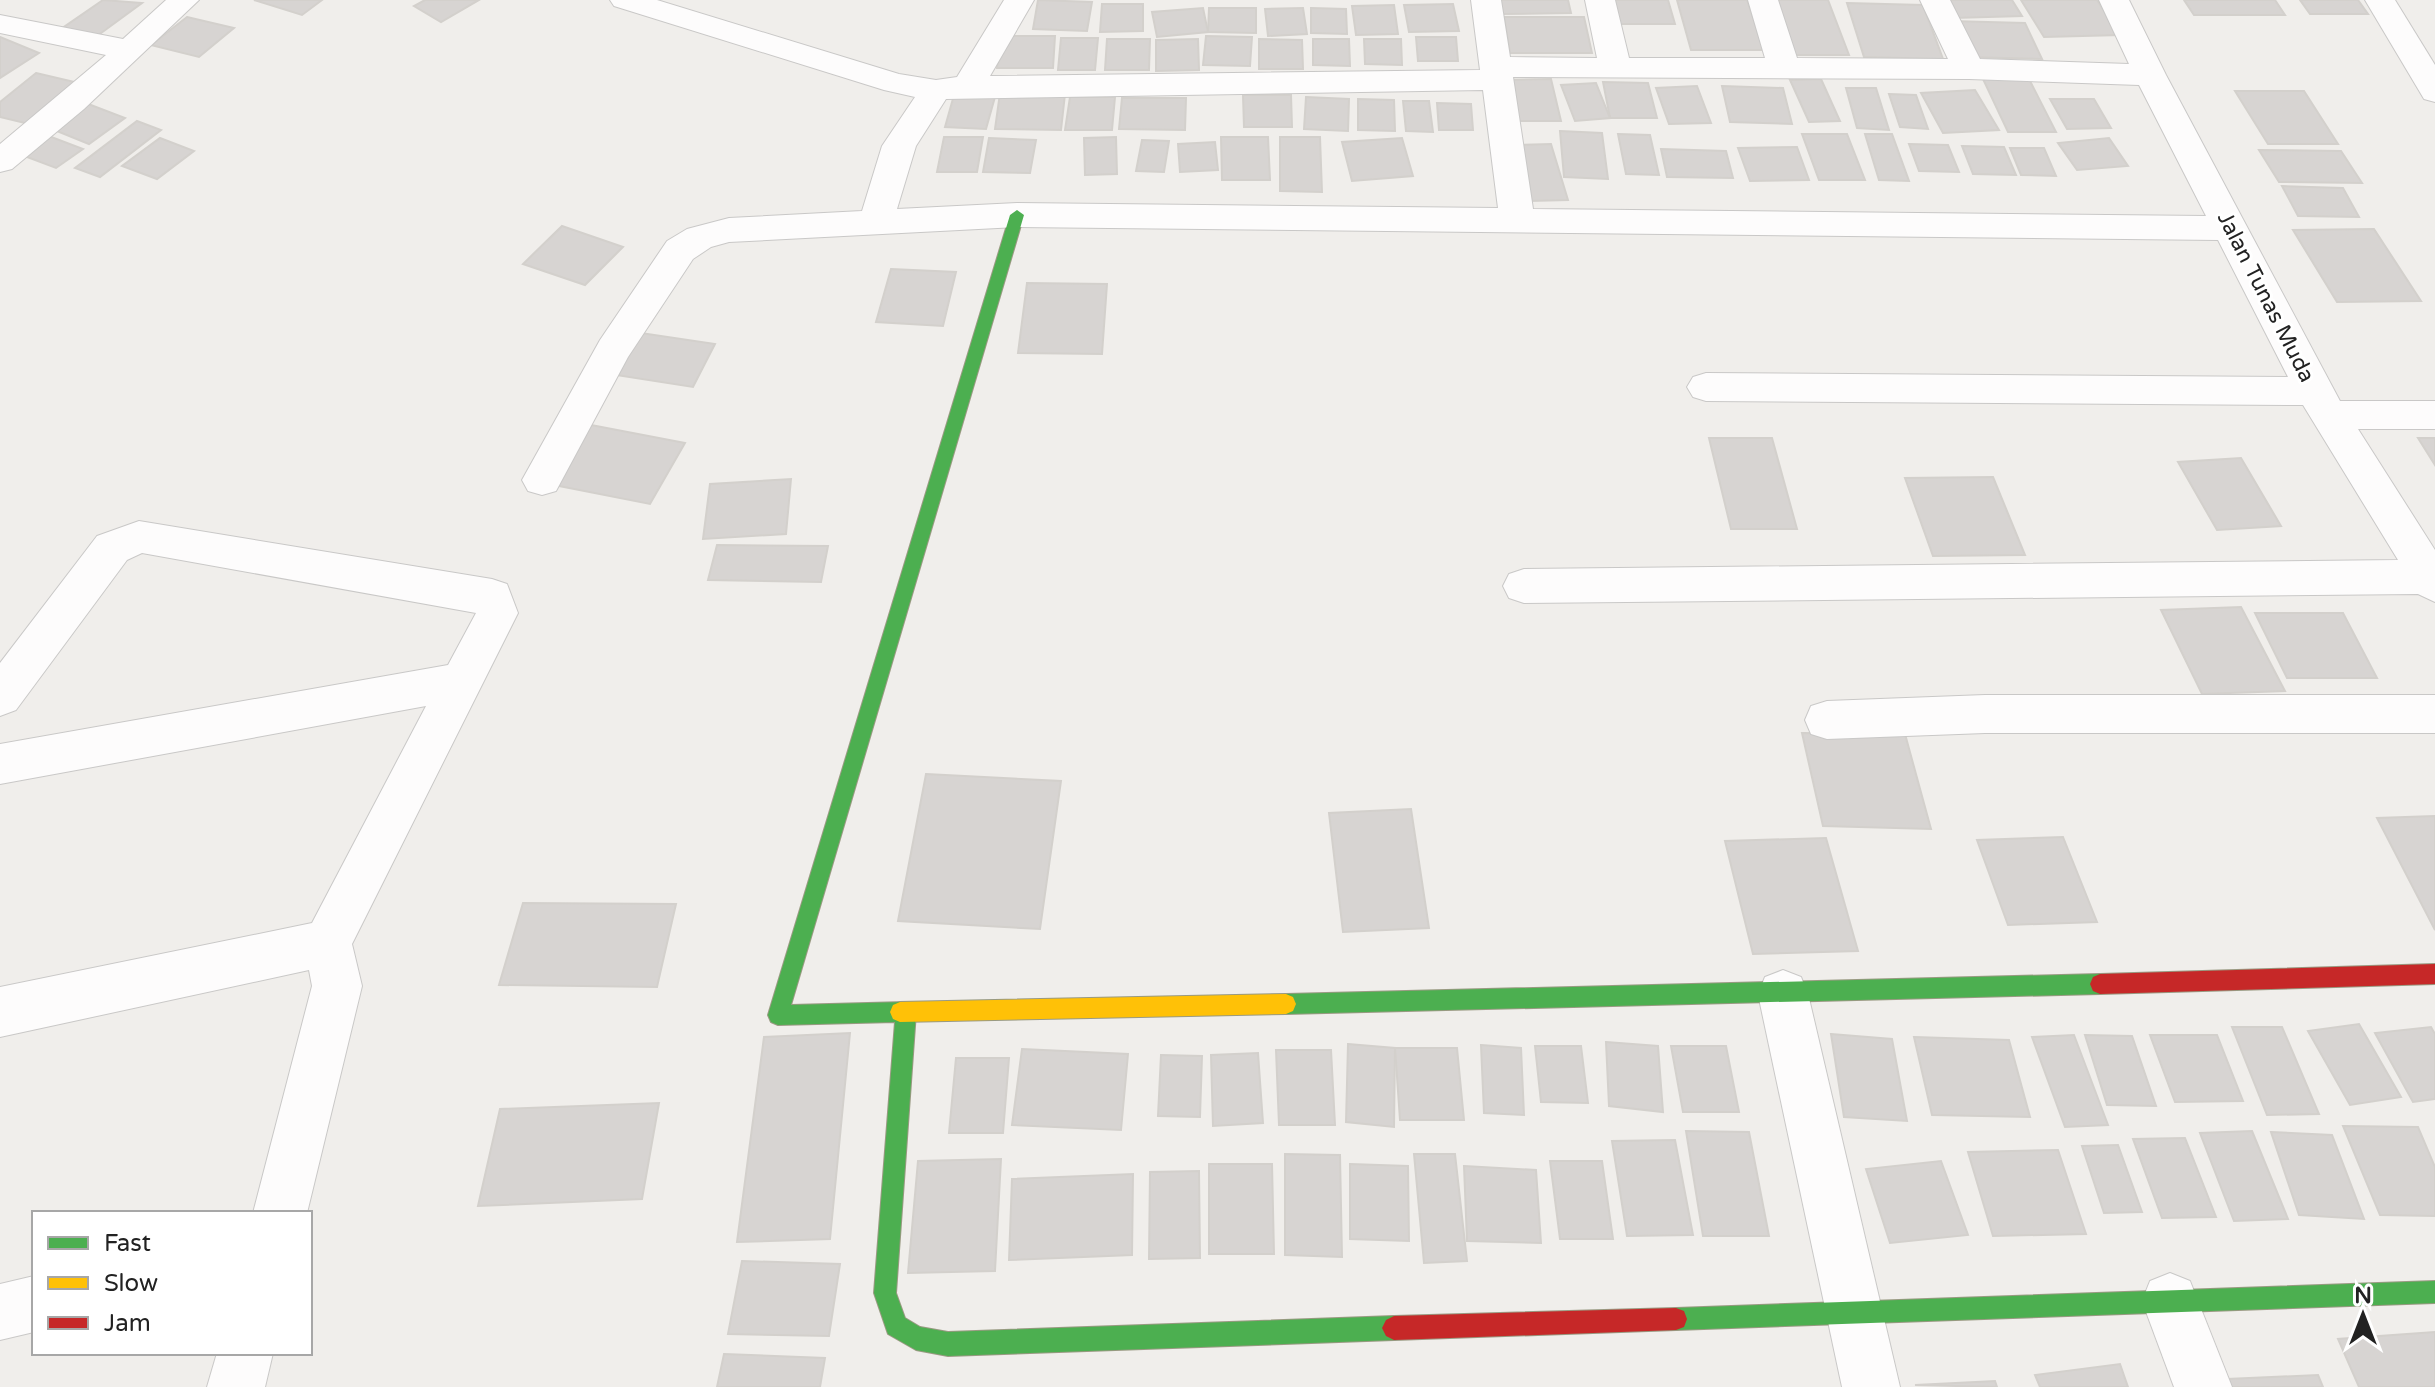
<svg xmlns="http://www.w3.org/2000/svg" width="2435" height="1387" viewBox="0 0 2435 1387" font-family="'Varela Round',sans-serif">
<rect width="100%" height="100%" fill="#f0eeeb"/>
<g fill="#d7d4d2" stroke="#d3d0cc" stroke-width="2">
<polygon points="103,0 142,3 93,39 61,29"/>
<polygon points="254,0 322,0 302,15"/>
<polygon points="425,0 479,0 441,22 414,6"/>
<polygon points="1038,0 1092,2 1087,31 1033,29"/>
<polygon points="1499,0 1568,0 1571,13 1502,14"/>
<polygon points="1606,0 1668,0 1675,24 1612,24"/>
<polygon points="1677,0 1747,0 1764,50 1691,50"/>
<polygon points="1770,0 1828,0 1849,55 1789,55"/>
<polygon points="1944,0 2012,0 2022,16 1953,18"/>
<polygon points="2021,0 2097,0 2120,35 2044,37"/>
<polygon points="2184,0 2275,0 2285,15 2194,15"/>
<polygon points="2300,0 2358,0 2368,14 2310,14"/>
<polygon points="1847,3 1923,5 1943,59 1864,57"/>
<polygon points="1102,4 1143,4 1143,31 1100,32"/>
<polygon points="1453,4 1459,31 1409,32 1404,5"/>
<polygon points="1394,5 1398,34 1356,35 1352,6"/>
<polygon points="1203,8 1208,32 1157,37 1152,12"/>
<polygon points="1209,8 1256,8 1256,33 1208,32"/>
<polygon points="1303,8 1307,34 1268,36 1265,9"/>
<polygon points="1311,8 1346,9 1347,34 1311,33"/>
<polygon points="187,17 234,28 199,57 151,45"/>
<polygon points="1504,17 1584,17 1592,53 1510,53"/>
<polygon points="1950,21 2025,23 2042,59 1964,57"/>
<polygon points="1001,36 1055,36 1053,68 997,68"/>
<polygon points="1206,36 1252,37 1250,66 1203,65"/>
<polygon points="0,37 39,53 0,78"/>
<polygon points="1416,37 1456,37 1458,61 1418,61"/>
<polygon points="1061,38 1098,38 1095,70 1058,70"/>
<polygon points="1107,39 1150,39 1149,70 1105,70"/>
<polygon points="1198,39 1199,70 1156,71 1156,40"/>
<polygon points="1259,39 1302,40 1303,69 1259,69"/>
<polygon points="1313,39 1349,39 1350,66 1313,65"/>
<polygon points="1364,39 1401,39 1402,65 1365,64"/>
<polygon points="36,73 83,84 33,125 0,117 0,102"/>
<polygon points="1551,79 1561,121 1513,121 1503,80"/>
<polygon points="1821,79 1840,121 1809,122 1790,80"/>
<polygon points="1983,79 2029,79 2056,132 2008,132"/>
<polygon points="1603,82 1648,83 1657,118 1610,118"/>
<polygon points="1596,83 1610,118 1575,121 1561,85"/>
<polygon points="1697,86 1711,123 1669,124 1656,88"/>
<polygon points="1722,86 1783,88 1792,124 1730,122"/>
<polygon points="1846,88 1876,88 1889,130 1857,128"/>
<polygon points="1975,90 1999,130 1943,133 1921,93"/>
<polygon points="2235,91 2304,91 2338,144 2268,144"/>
<polygon points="1000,93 1065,94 1061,130 995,129"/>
<polygon points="1889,94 1916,95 1928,129 1900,127"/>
<polygon points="954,95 995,97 986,129 945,127"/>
<polygon points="1243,95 1291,95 1292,127 1244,127"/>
<polygon points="1070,97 1115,97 1112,130 1065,130"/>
<polygon points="1306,97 1349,99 1348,131 1304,129"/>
<polygon points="1122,98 1186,98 1185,130 1119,129"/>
<polygon points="1358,99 1394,100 1395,131 1358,130"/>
<polygon points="2050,99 2094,99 2111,128 2067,129"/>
<polygon points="1403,101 1429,101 1433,132 1406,131"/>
<polygon points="83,102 125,118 89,144 47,127"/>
<polygon points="1437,103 1471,104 1473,130 1439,130"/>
<polygon points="137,121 161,130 100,177 75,168"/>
<polygon points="1560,131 1602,133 1608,179 1564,177"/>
<polygon points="1618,134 1650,135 1659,175 1626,174"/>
<polygon points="1802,134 1847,134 1865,180 1819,180"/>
<polygon points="1865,134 1892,134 1909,181 1879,180"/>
<polygon points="46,135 83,149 56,168 19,154"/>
<polygon points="944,137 983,137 977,172 937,172"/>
<polygon points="1116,137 1117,174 1085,175 1084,138"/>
<polygon points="1221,137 1268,137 1270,180 1222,180"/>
<polygon points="1280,137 1320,137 1322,192 1280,191"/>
<polygon points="160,138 194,151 157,179 122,166"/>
<polygon points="989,138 1036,140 1030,173 983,172"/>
<polygon points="1402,138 1413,176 1352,181 1342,142"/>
<polygon points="2109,138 2128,166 2077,170 2058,143"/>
<polygon points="1142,140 1169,141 1164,172 1136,171"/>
<polygon points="1215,142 1218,170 1180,172 1178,144"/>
<polygon points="1551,144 1568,200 1529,201 1514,145"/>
<polygon points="1909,144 1948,145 1959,172 1919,171"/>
<polygon points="1962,146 2004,147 2016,175 1973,174"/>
<polygon points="1797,147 1809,180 1750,181 1738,148"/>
<polygon points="2010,148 2044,148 2056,176 2021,175"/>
<polygon points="1661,149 1726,151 1733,178 1667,177"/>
<polygon points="2259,150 2341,151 2362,183 2279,182"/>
<polygon points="2282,186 2343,188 2359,217 2298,216"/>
<polygon points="562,226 623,247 585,285 523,264"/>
<polygon points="2374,229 2421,301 2337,302 2293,230"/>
<polygon points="891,269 956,272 943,326 876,322"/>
<polygon points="1027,283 1107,284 1102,354 1018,353"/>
<polygon points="634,332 715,344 693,387 610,374"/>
<polygon points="591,425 685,443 650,504 554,485"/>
<polygon points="1709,438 1772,438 1797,529 1731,529"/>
<polygon points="2418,438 2435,438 2435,465"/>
<polygon points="2241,458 2281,526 2217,530 2178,462"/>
<polygon points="1993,477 2025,555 1933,556 1905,478"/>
<polygon points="791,479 786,534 703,539 710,484"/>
<polygon points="717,545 828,546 821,582 708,580"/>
<polygon points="2241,607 2285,691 2202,694 2161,610"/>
<polygon points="2255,613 2343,613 2377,678 2287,678"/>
<polygon points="1802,733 1905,734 1931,829 1823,826"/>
<polygon points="926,774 1061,781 1040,929 898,921"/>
<polygon points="1411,809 1429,928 1343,932 1329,813"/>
<polygon points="2435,816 2435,930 2377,818"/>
<polygon points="2063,837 2097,922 2008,925 1977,840"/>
<polygon points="1826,838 1858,951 1753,954 1725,841"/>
<polygon points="523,903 676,904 657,987 499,985"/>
<polygon points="2359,1024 2401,1097 2350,1105 2308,1031"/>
<polygon points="2232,1027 2282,1027 2319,1114 2267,1115"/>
<polygon points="2431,1027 2435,1034 2435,1099 2413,1102 2375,1033"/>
<polygon points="850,1033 830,1239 737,1242 764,1037"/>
<polygon points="1831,1034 1892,1039 1907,1121 1844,1117"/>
<polygon points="2074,1035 2108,1125 2065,1127 2032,1037"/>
<polygon points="2085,1035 2132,1036 2156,1106 2107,1105"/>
<polygon points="2150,1035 2217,1035 2243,1101 2175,1102"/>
<polygon points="1914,1037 2009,1040 2030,1117 1932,1115"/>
<polygon points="1606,1042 1658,1046 1663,1112 1609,1106"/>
<polygon points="1348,1044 1395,1048 1394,1127 1346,1122"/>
<polygon points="1481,1045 1521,1048 1524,1115 1484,1113"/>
<polygon points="1535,1046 1581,1046 1588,1103 1541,1102"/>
<polygon points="1671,1046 1726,1046 1739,1112 1683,1112"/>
<polygon points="1395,1048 1457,1048 1464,1120 1400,1120"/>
<polygon points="1022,1049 1128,1054 1121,1130 1012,1125"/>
<polygon points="1276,1050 1331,1050 1335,1125 1279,1125"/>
<polygon points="1258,1053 1263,1123 1213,1126 1211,1055"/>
<polygon points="1161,1055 1202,1056 1200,1117 1158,1116"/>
<polygon points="956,1058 1009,1058 1003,1133 949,1133"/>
<polygon points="659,1103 642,1199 478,1206 500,1109"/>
<polygon points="2343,1126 2418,1127 2435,1167 2435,1216 2380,1215"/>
<polygon points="1686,1131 1749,1132 1769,1236 1703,1236"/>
<polygon points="2252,1131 2288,1219 2234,1221 2200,1133"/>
<polygon points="2271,1132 2332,1135 2364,1219 2299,1215"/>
<polygon points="2185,1138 2216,1217 2162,1218 2133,1139"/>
<polygon points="1675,1140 1693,1235 1627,1236 1612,1141"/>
<polygon points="2118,1145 2142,1212 2104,1213 2082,1146"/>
<polygon points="2058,1150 2086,1234 1993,1236 1968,1152"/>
<polygon points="1285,1154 1340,1155 1342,1257 1285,1255"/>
<polygon points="1414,1154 1455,1154 1467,1261 1424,1263"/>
<polygon points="1001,1159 995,1271 908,1273 918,1161"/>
<polygon points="1550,1161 1602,1161 1613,1239 1560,1239"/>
<polygon points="1941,1161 1968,1235 1890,1243 1866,1169"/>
<polygon points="1209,1164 1272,1164 1274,1254 1209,1254"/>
<polygon points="1350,1164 1408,1166 1409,1241 1350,1239"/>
<polygon points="1464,1166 1536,1170 1541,1243 1467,1241"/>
<polygon points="1199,1171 1200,1258 1149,1259 1150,1172"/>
<polygon points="1133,1174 1132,1255 1009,1260 1012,1179"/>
<polygon points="742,1261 840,1264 829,1336 728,1334"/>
<polygon points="2435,1332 2435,1387 2359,1387 2338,1339"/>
<polygon points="724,1354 825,1358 820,1387 717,1387"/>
<polygon points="2120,1364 2128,1387 2040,1387 2035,1375"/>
<polygon points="2318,1375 2323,1387 2231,1387 2228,1379"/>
<polygon points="1995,1381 1997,1387 1915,1385"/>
</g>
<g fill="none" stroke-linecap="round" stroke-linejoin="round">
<g stroke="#c9c8c7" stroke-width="2">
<g id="street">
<polygon points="166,0 199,0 84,109 12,169 0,172 0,144 106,55 0,33 0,15 123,39"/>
<path d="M610,0H657L899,74L936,80L957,77L1004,0H1034L990,76L1480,70L1471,0H1501L1510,57L1597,58L1585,0H1615L1629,58H1765L1748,0H1778L1797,58L1948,59L1920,0H1950L1980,59L2129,64L2099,0H2129L2166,75L2340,401H2435V429H2358L2435,550V602L2418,594L1524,603L1509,598L1503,586L1509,574L1524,569L2398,560L2303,405L1706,401L1693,397L1687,387L1693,377L1706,373L2288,377L2218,240L1017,227L729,242L711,247L693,259L628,357L556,491L542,495L528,491L522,480L600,340L667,241L687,229L729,218L862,211L882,146L915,97L884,90L614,6ZM1513,77L1969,79L2139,85L2206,216L1533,209ZM1483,90L1498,208L1017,203L897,209L916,146L946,99Z"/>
<polygon points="2365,0 2395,0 2435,65 2435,102 2424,99"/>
<polygon points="139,521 492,579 507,584 518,613 352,944 362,986 307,1213 253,1213 312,986 309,970 0,1037 0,987 312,923 426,706 0,784 0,744 448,665 476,613 142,553 127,560 16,710 0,716 0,663 97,536"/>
<polygon points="1985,695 2435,695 2435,733 1985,733 1827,739 1811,734 1805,720 1811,706 1827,701"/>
<polygon points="1783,970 1801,977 1808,994 1900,1387 1842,1387 1758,994 1765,977"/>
<polygon points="2170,1273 2190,1281 2232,1387 2174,1387 2142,1301 2150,1281"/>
<polygon points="34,1276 34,1332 0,1340 0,1284"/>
<polygon points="217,1353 273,1353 265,1387 207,1387"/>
</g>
</g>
<g stroke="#999a82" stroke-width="2">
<g id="fast">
<polygon points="1017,210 1024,215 791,1005 906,1002 913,1005 916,1012 896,1293 905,1318 920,1327 948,1332 1394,1316 1402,1320 1406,1328 1402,1336 1394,1340 948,1356 916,1350 888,1334 874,1293 895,1022 778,1025 771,1022 768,1015 1010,215"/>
<polygon points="2100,974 2107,977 2110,984 2107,991 2100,994 1286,1014 1279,1011 1276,1004 1279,997 1286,994"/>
<polygon points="2435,1281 2435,1303 1676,1330 1668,1327 1665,1319 1668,1311 1676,1308"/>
</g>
</g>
<g stroke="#999a82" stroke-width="2">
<polygon id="slow" points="1286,994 1293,997 1296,1004 1293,1011 1286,1014 900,1022 893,1019 890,1012 893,1005 900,1002"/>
</g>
<g stroke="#999a82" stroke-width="2">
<g id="jam">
<polygon points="2435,964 2435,984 2100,994 2093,991 2090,984 2093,977 2100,974"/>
<polygon points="1676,1308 1684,1311 1687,1319 1684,1327 1676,1330 1394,1340 1386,1336 1382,1328 1386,1320 1394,1316"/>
</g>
</g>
<use href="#street" fill="#fdfcfc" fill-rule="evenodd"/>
<use href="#fast" fill="#4caf50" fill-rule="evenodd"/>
<use href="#slow" fill="#ffc107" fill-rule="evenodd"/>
<use href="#jam" fill="#c62828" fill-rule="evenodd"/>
</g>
<g text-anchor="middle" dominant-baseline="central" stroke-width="6" stroke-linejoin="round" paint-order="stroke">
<g font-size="22" fill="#222" stroke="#fff">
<text transform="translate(2266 297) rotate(63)">Jalan Tunas Muda</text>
</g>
</g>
<rect x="32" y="1211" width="280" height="144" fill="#ffffff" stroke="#a7a7a7" stroke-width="2"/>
<rect x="48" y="1237" width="40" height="12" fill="#4caf50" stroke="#a7a7a7" stroke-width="2"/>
<text x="104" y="1251" font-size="24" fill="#222222">Fast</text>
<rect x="48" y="1277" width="40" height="12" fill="#ffc107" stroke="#a7a7a7" stroke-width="2"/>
<text x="104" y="1291" font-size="24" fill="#222222">Slow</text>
<rect x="48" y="1317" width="40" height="12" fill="#c62828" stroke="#a7a7a7" stroke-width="2"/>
<text x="104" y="1331" font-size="24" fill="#222222">Jam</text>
<g transform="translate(2363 1315)" stroke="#ffffff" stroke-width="6" paint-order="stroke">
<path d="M0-6L14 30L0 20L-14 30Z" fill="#222222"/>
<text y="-12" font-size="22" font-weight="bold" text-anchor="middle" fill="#222222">N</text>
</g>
</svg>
